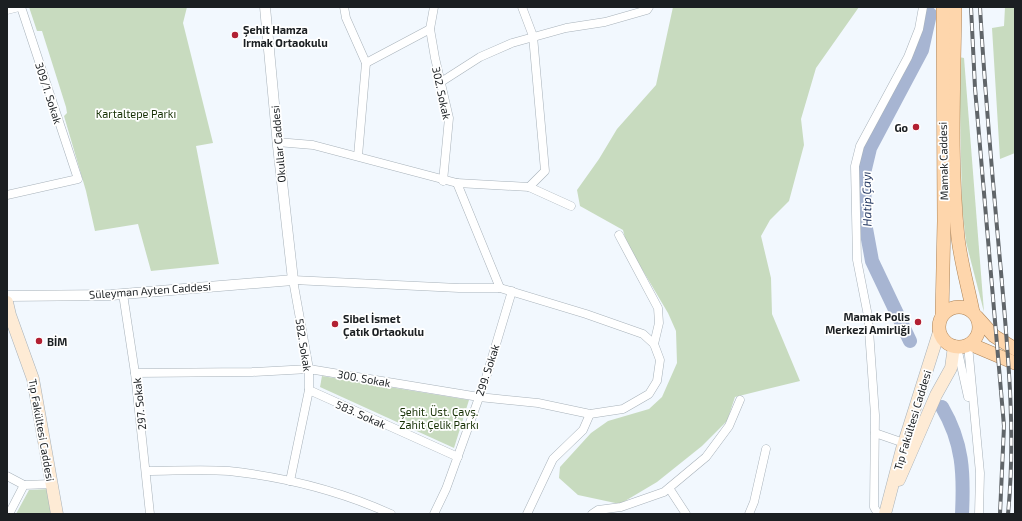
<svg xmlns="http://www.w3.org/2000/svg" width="1022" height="521" viewBox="0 0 1022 521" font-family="'Exo 2',sans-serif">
<rect width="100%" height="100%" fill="#f2f8fe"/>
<g fill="#c8dbbf">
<polygon points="29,7 187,7 183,23 213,143 196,146 219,264 151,271 138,224 95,231 86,191 64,116 67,113 66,107 42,31 37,31"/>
<polygon points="673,7 859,7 816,68 801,119 804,145 789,201 770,220 761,236 771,278 772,314 800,381 735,397 727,421 702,446 657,482 620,504 578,495 559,478 560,467 591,433 608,421 649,409 662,397 677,363 676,331 668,313 626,242 623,230 580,206 577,190 599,159 617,129 656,85"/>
<polygon points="1005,7 1015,7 1015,153 1000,159 992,28 1004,26"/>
<polygon points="959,57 964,58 984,312 966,242 962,206"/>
<polygon points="322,376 469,400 454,448 320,387"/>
<polygon points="49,489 51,514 16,514 29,490"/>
</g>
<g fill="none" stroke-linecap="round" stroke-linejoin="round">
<g stroke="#a7b5d2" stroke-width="14">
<polyline points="910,341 872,261 865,223 864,173 870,148 922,50 930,14"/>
<path d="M942,407C963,443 964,473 962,514"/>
</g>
<g stroke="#a8b2ba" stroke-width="9">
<g id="minor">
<polyline points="344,7 346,18 366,63 358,156"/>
<polyline points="434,7 430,29 435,58 449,118 443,181"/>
<polyline points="522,7 533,36 545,171 529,187"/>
<polyline points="7,10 19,7"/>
<polyline points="366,63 430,29"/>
<polyline points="441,82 480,57 512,43 566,28 605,22 647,10 649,7"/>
<polyline points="277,142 313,145 457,183 529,187 571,206"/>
<polyline points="457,183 500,288"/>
<polyline points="7,195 78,179 21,7"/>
<polyline points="619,235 658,308 659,323 654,344"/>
<polyline points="123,294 135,373 150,514"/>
<polyline points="968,345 980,473 979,514"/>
<polyline points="957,347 968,397"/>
<polyline points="135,373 252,372 309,369 479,397 538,403 590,414 623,409 649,394 657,381 660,360 654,344 643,334 586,314 500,288 459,288 293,280 309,369 309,390 290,481"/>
<polyline points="309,390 458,457"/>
<polyline points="875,433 904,443"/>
<path d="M146,471C173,471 202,469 229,471C284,477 340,491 391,514"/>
<polyline points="7,476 24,485"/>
<polyline points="669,488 686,514"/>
<polyline points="9,514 24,485 51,484"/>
<polyline points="434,514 446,489 485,381 512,291"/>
<polyline points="527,514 553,459 583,430 590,414"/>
<polyline points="592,514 598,510 621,507 664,492 706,457 729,426 740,400"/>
<polyline points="749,514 754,502 766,449"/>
<polyline points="878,514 874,507 875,415 868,316 857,260 855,166 860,146 908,57 919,29 923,7"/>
</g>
</g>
<g stroke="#a8b2ba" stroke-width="11">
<polyline id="tertiary" points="7,296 111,295 293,280 278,146 265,7"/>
</g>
<g stroke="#a8b2ba" stroke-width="13">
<g id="secondary">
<polyline points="7,302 10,315 33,379 57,514"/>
<polyline points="899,480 936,395 951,368 954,346"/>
<polyline points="885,514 902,449 939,332"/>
</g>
</g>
<g stroke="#ae8457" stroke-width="14">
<g id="primary">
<path d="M955,7C954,84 950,161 958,238C961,263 968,287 973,312"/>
<circle cx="959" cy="327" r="20"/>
<polyline points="942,315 944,221 943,7"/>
<polyline points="977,317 994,336 1015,349"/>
<polyline points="970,344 1015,363"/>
</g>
</g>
<use href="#minor" stroke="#fff" stroke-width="8"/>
<use href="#tertiary" stroke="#fff" stroke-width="10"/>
<use href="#secondary" stroke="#feebd5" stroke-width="12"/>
<use href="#primary" stroke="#fed6ac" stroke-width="13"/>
<g stroke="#606569" stroke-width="4">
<g id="rail">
<polyline points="971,7 975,88 1004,426 1000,514"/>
<path d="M980,7C985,96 993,184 1001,272C1008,353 1016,433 1008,514"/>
</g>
</g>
<use href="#rail" stroke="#fff" stroke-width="2.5" stroke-dasharray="8" stroke-linecap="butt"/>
</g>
<g fill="#b22032" stroke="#fff" stroke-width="1.5">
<circle cx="235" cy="35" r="4"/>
<circle cx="916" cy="127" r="4"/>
<circle cx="918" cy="322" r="4"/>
<circle cx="335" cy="324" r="4"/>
<circle cx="39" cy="341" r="4"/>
</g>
<g text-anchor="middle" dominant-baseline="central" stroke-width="3.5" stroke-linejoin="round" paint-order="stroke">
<g font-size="11" font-weight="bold" fill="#1b1f22" stroke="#fff" text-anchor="start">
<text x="243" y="29">Şehit Hamza<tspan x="243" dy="13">Irmak Ortaokulu</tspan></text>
<text x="908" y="127" text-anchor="end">Go</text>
<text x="910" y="316" text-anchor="end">Mamak Polis<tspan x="910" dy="13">Merkezi Amirliği</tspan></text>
<text x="343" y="318">Sibel İsmet<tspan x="343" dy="13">Çatık Ortaokulu</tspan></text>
<text x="47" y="341">BİM</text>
</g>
<g font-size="11" fill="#1b1f22" stroke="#fff">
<text transform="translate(49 93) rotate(72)">309/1. Sokak</text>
<text transform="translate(442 93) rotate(78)">302. Sokak</text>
<text transform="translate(278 144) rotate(-95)">Okullar Caddesi</text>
<text transform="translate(943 161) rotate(-91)">Mamak Caddesi</text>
<text transform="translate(150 290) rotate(-4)">Süleyman Ayten Caddesi</text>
<text transform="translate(304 345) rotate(81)">582. Sokak</text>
<text transform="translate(487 370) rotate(-72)">299. Sokak</text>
<text transform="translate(364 378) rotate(10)">300. Sokak</text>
<text transform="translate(139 404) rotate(-96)">297. Sokak</text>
<text transform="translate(361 414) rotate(24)">583. Sokak</text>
<text transform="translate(912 420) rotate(-73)">Tıp Fakültesi Caddesi</text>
<text transform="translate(42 430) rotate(80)">Tıp Fakültesi Caddesi</text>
</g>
<g font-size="11" fill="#173105" stroke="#fff">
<text x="136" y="113">Kartaltepe Parkı</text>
<text x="439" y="411">Şehit. Üst. Çavş.<tspan x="439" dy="13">Zahit Çelik Parkı</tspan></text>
</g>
<g font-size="12" font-style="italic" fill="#283b64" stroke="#fff">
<text transform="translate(866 199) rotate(-91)">Hatip Çayı</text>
</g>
</g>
<rect width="1022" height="521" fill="none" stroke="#1b1f22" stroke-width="16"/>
</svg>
